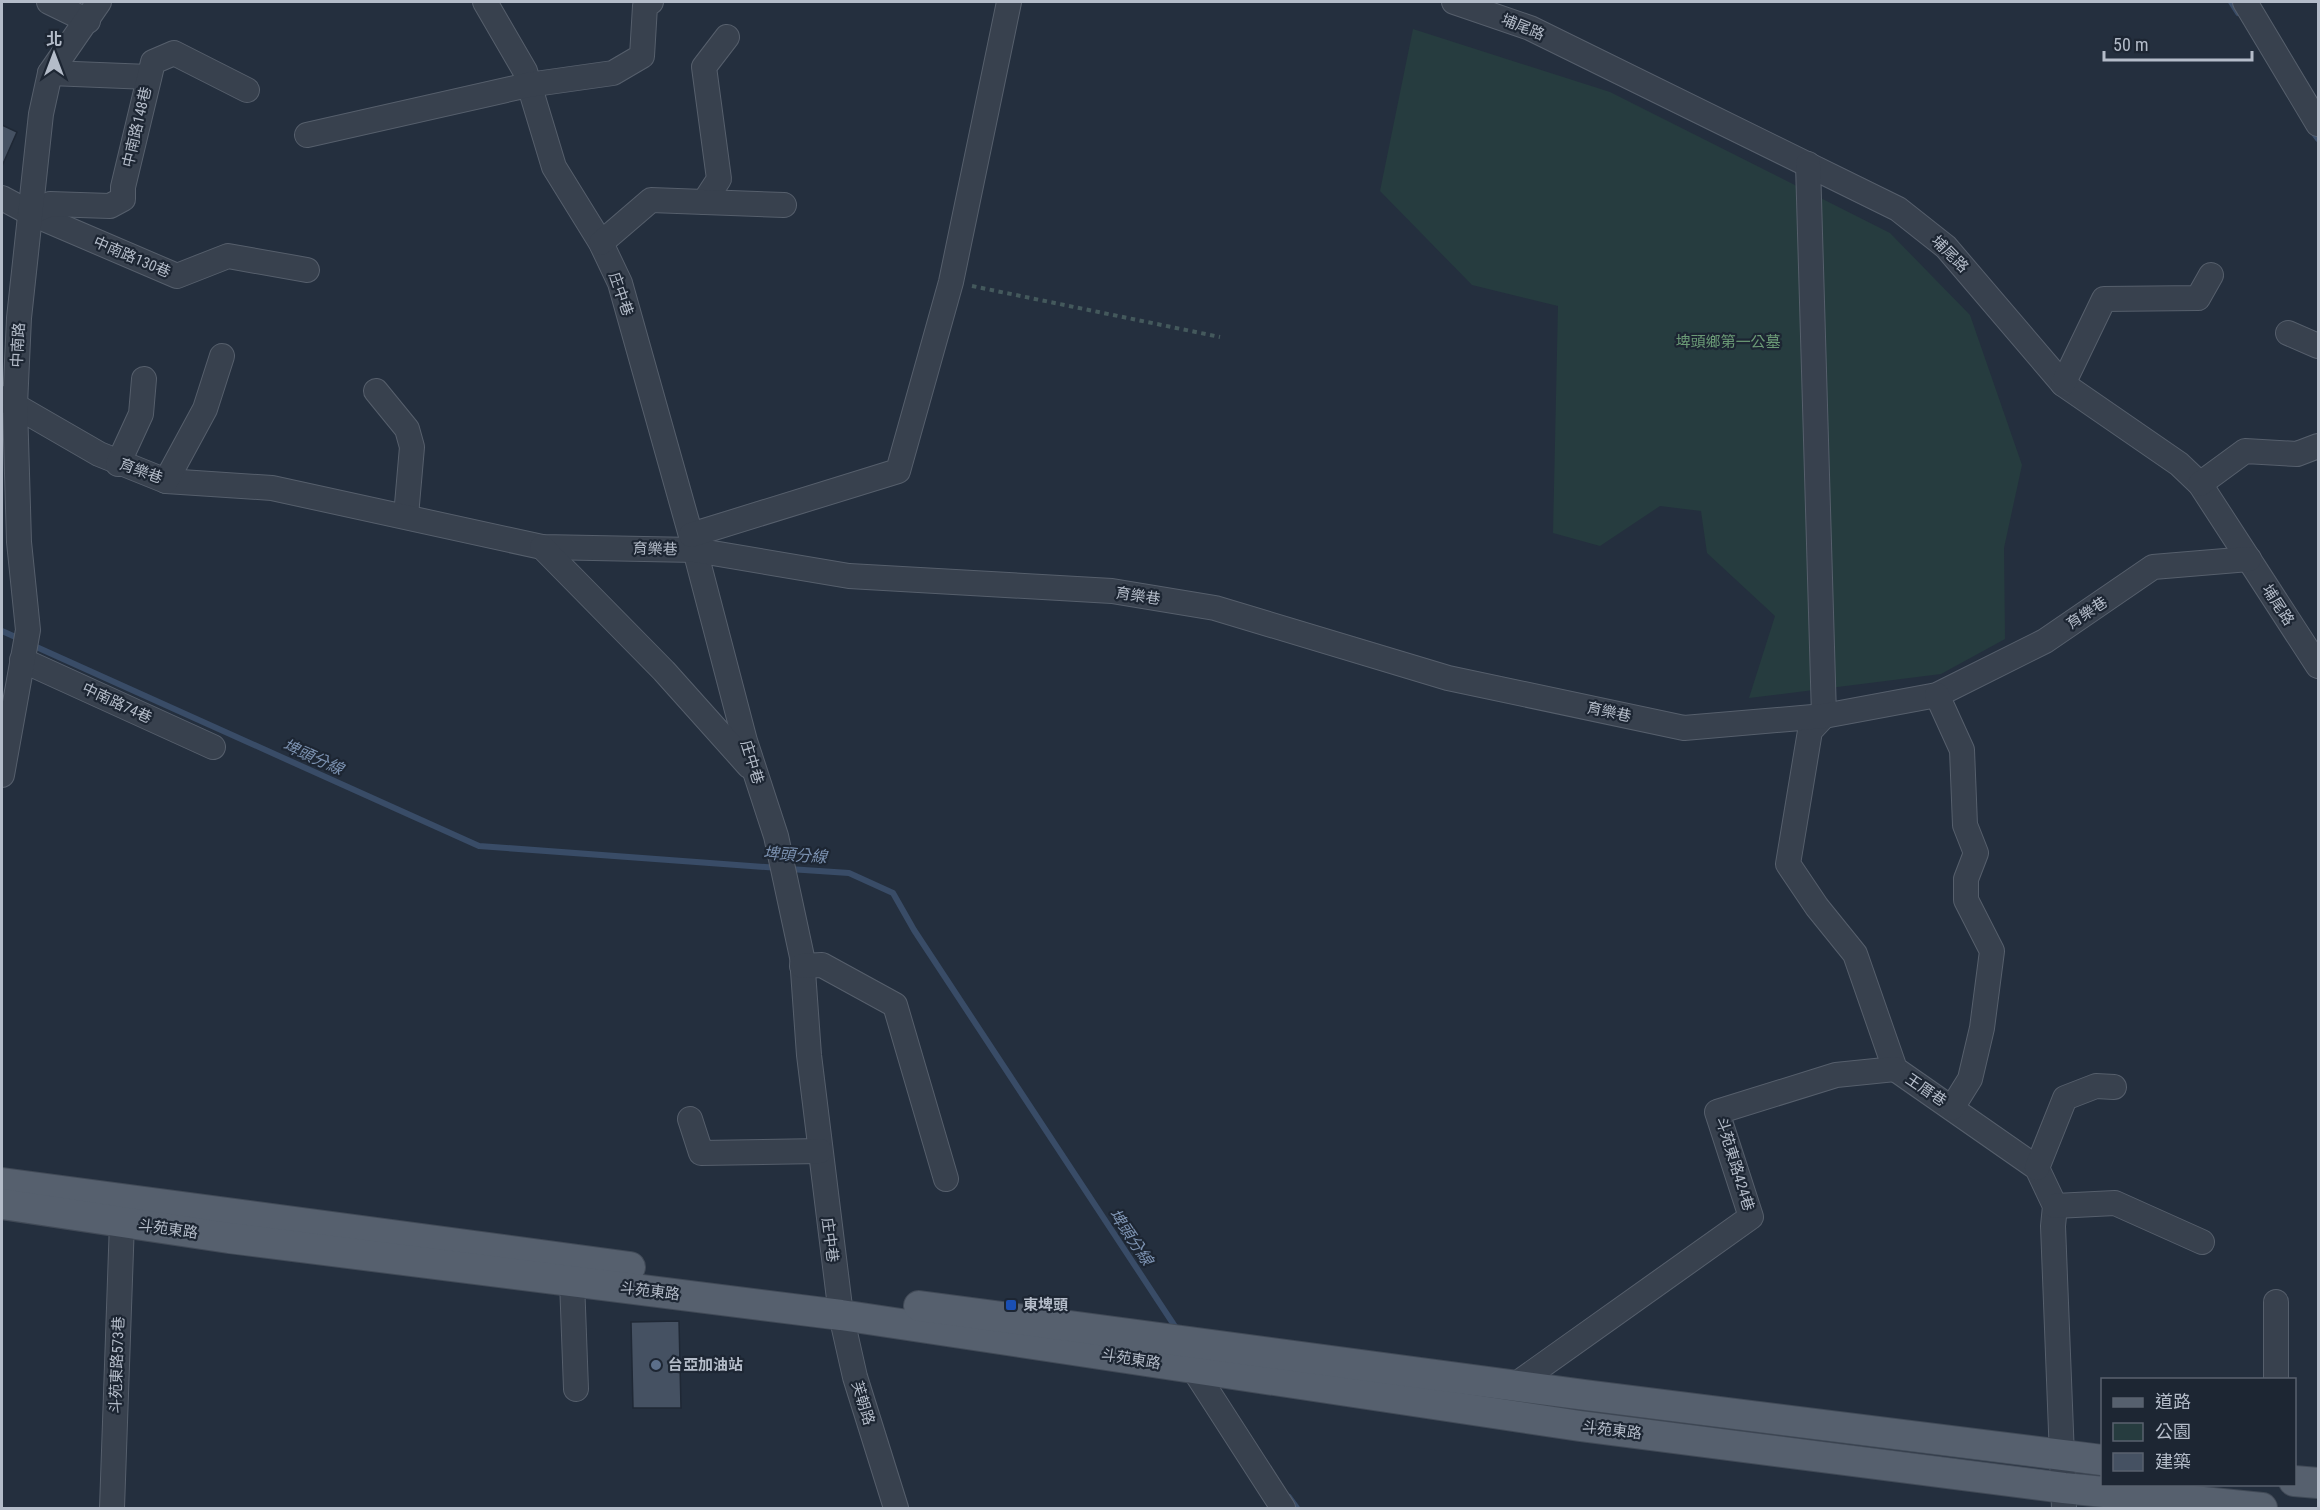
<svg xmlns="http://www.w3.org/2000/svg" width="2320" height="1510" viewBox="0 0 2320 1510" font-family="'Roboto Condensed','Noto Sans TC',sans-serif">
<rect width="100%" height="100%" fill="#242f3e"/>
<polygon fill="#263c3f" points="1413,29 1610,92 1890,233 1970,315 2022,465 2004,548 2005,639 1941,674 1749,698 1775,616 1707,553 1701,511 1660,506 1600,546 1553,533 1558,306 1472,285 1380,191"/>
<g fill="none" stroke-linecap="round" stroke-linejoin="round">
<g stroke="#394c67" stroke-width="6">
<polyline points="2231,2 2238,13"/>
<polyline points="2310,128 2318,139"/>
<polyline points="2,631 20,639"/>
<polyline points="32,645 479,846 779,868"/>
<polyline points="789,869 849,873 893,893 914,930 1178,1331"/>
<polyline points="1289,1497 1297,1508"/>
</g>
</g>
<g fill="#455162" stroke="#1f2835" stroke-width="1.5">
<polygon points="2,125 17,132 2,166"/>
<polygon points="679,1321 681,1408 633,1408 631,1322"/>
</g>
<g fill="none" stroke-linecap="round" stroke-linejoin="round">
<g stroke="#565f6c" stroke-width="26">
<g id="minor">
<polyline points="49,2 88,21"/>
<polyline points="485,2 525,71 554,167 601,243 620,283 695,550 745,741 776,836 802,957 809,1055 841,1315 855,1377 896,1508"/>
<polyline points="1454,2 1530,28 1898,209 1946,247 2063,384 2179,464 2200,484 2318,666"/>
<polyline points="2245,2 2318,124"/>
<polyline points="50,73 149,77"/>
<polyline points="307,135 528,85 613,73 642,56 645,6 651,2"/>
<polyline points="1808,164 1824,716 1810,731 1788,864 1817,907 1855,954 1895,1069 2037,1168 2055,1206 2053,1226 2064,1508"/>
<polyline points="2,198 30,213 177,276 228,256 307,270"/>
<polyline points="704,202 719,179 704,67 727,37"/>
<polyline points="30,213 50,204 110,206 123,199 123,187 153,62 174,53 247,90"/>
<polyline points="601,243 651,200 784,205"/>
<polyline points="2288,333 2318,346"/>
<polyline points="2063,384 2104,299 2198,298 2211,275"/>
<polyline points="376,391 407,429 412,447 406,516"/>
<polyline points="2,398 99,454 166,481 272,488 542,547 695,550 849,576 1112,591 1215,608 1448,678 1684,728 1824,716 1937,695 2045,641 2153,567 2249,559"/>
<polyline points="118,464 141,414 144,379"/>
<polyline points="166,481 205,409 222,356"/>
<polyline points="2200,484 2245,451 2297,454 2318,446"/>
<polyline points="691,535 898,471 951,282 1009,2"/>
<polyline points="542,547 664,671 749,766"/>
<polyline points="22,660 213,747"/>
<polyline points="1937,695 1962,750 1965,825 1976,853 1966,879 1966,900 1992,951 1982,1028 1970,1079 1952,1108"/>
<polyline points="2,775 28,630 19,542 15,405 19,318 41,114 50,73 99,2"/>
<polyline points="802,966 822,965 895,1005 946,1179"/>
<polyline points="690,1119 701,1153 820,1151"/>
<polyline points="2037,1168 2065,1098 2096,1086 2114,1087"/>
<polyline points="2055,1206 2115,1203 2202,1242"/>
<polyline points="572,1281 576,1389"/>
<polyline points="1187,1359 1283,1508"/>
<polyline points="2276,1380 2276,1302"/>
<polyline points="1515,1385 1751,1217 1717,1112 1836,1075 1895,1069"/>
<polyline points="112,1508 122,1222"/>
</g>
</g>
<g stroke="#414a57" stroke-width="32">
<g id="major">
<polyline points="2,1183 630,1267"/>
<polyline points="2,1204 229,1238 841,1315 1580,1426 2064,1488 2262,1508"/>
<polyline points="919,1306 1585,1395 2102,1460"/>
<polyline points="2294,1481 2318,1483"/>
</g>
</g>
<polyline stroke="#44595c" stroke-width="4" stroke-dasharray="4.5 4.5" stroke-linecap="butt" points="972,286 1220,337"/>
<use href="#minor" stroke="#38414e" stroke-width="24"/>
<use href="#major" stroke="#56606e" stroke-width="30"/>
</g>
<rect fill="#1a4fb4" stroke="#1d2633" stroke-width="2" x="1005" y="1299" width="12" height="12" rx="3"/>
<circle fill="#5c6f8a" stroke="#1d2633" stroke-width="2" cx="656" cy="1365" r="6"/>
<g text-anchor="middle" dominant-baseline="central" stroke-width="4.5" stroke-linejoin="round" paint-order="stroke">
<g font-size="15" fill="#b4bcc9" stroke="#1d2633">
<text transform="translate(1523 27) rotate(22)">埔尾路</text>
<text transform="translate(137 127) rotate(-77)">中南路148巷</text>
<text transform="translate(1950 254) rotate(45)">埔尾路</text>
<text transform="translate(132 257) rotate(23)">中南路130巷</text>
<text transform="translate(621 294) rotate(71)">庄中巷</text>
<text transform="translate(18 345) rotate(-87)">中南路</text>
<text transform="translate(141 471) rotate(20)">育樂巷</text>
<text transform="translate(655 549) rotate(1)">育樂巷</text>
<text transform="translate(1138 596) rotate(9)">育樂巷</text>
<text transform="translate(2278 605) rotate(57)">埔尾路</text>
<text transform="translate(2087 613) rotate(-33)">育樂巷</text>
<text transform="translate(117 703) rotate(25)">中南路74巷</text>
<text transform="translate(1609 712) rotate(12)">育樂巷</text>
<text transform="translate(752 762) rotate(73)">庄中巷</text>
<text transform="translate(1926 1090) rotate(34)">王厝巷</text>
<text transform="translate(1735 1164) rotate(73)">斗苑東路424巷</text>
<text transform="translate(168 1229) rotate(8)">斗苑東路</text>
<text transform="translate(830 1240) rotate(83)">庄中巷</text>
<text transform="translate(650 1291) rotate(7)">斗苑東路</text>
<text transform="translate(1131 1359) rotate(9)">斗苑東路</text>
<text transform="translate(117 1365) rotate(-88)">斗苑東路573巷</text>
<text transform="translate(863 1403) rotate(73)">芙朝路</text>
<text transform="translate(1612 1430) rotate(7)">斗苑東路</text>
</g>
<g font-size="15" fill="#6b9a76" stroke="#1d2633">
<text x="1728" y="342">埤頭鄉第一公墓</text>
</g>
<g font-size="15" font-weight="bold" fill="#b4bcc9" stroke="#1d2633" text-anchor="start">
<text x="1023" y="1305">東埤頭</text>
<text x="668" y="1365">台亞加油站</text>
</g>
<g font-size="16" font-style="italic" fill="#7c92b1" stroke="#1d2633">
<text transform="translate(313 757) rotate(24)">埤頭分線</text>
<text transform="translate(795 855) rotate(4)">埤頭分線</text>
<text transform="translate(1131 1237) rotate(56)">埤頭分線</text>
</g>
</g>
<rect width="2320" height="1510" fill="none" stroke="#b4bcc9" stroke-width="6"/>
<rect x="2101" y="1378" width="195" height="108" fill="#1d2633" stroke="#59626f" stroke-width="1.5"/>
<rect x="2113" y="1398" width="30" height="9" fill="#56606e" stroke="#59626f" stroke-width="1.5"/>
<text x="2155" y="1408" font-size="18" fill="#b4bcc9">道路</text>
<rect x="2113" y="1423" width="30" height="18" fill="#263c3f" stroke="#59626f" stroke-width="1.5"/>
<text x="2155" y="1438" font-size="18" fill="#b4bcc9">公園</text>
<rect x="2113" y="1453" width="30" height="18" fill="#455162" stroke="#59626f" stroke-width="1.5"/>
<text x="2155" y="1468" font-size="18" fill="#b4bcc9">建築</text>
<g transform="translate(54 54)" stroke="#1d2633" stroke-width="4.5" paint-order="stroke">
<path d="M0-4.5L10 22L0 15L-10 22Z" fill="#b4bcc9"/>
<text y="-9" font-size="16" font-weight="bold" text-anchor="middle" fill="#b4bcc9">北</text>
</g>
<path d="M2104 51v9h148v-9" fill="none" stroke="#b4bcc9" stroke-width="3"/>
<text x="2113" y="51" font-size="18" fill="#b4bcc9" stroke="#1d2633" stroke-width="4.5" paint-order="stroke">50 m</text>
</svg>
